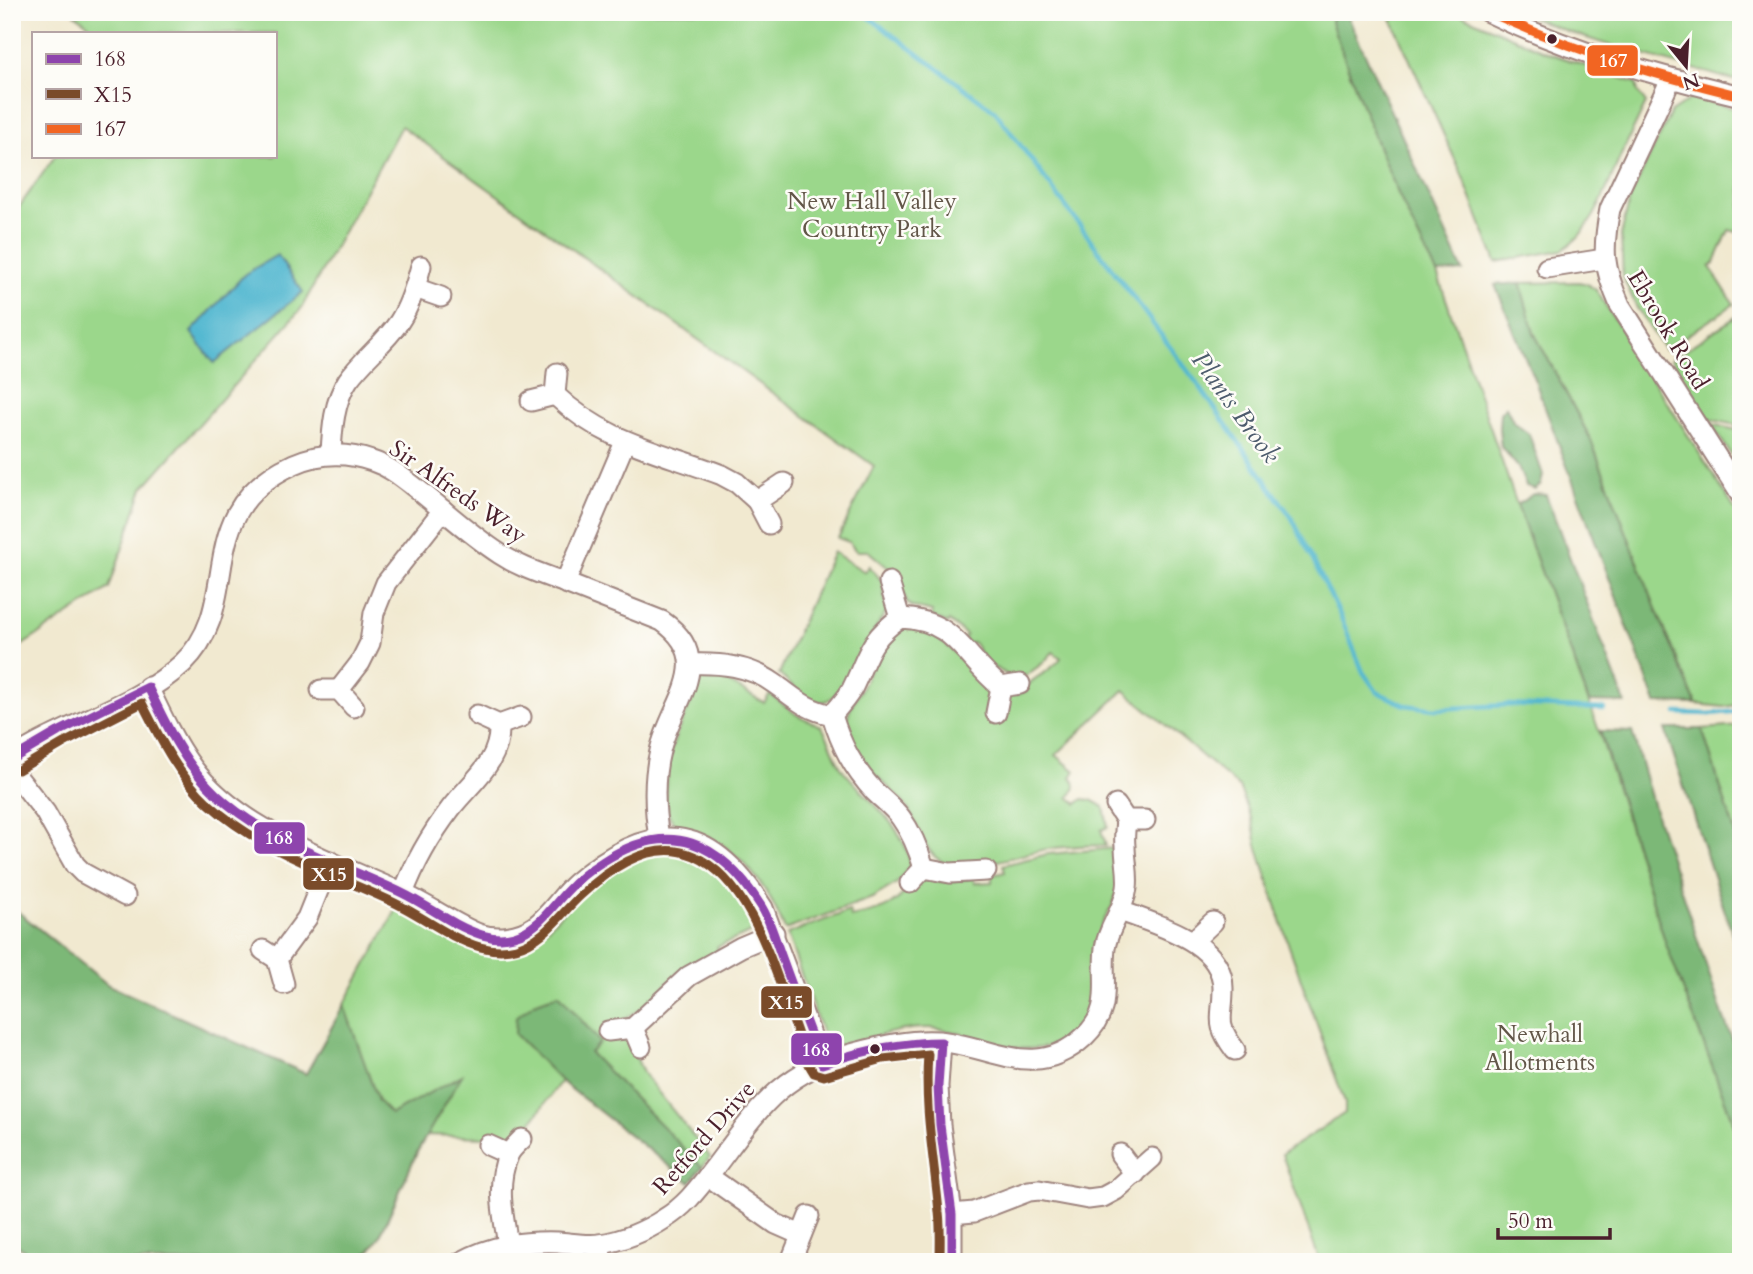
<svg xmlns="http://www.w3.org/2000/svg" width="1753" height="1274" viewBox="0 0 1753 1274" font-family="Cardo,serif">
<rect width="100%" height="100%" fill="#fdfcf7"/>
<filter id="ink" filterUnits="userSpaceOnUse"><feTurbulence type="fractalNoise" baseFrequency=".0143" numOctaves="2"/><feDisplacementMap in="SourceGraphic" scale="14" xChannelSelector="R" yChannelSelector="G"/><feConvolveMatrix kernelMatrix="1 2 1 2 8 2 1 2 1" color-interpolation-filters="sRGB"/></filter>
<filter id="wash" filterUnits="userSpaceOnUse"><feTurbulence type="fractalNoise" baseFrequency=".00686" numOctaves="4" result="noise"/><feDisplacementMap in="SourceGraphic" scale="28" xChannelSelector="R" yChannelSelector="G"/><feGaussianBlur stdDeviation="1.57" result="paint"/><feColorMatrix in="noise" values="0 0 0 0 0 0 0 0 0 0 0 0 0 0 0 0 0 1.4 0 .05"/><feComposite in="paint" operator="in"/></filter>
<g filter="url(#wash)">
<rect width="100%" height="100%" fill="#f1e9d0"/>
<g fill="#9bd78b" stroke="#727b5b" stroke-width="2">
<path d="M76,12H1333L1331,22C1363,107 1393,193 1437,273L1517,505L1599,731L1666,944L1741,1143V1262H1320L1282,1154L1345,1113V1103L1289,946L1257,845L1252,820L1239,787L1124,690L1056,755L1075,771L1071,777C1077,784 1076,790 1069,797L1077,804L1083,799L1091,800L1104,807L1108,827L1101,830L1106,845C1085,846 1062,846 1042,850C1013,856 972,873 943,862C925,855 918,824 908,809C890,783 854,764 847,730C844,712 858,696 865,681C869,672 873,661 878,652C913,592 963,661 988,690L990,694L984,717L999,721L1008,703L1004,700L1011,692L1015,695L1027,691L1026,687C1035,675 1050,673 1061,658L1053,652L1043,663L1024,677L1010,676L995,668L991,671L973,642L969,644L964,638L966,635L949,621L947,624L932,616V612L913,607L907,603L898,576L868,551H856L849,542L838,538L874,466L401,126L301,309L143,488L109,588L12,652V217L55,156H275V33H99L75,14Z"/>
<path d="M1388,12H1455L1546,52L1636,83L1638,92L1646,103C1638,120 1630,136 1622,153C1607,185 1595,231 1562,250L1496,262L1462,175Z"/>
<path d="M1527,12H1741V75L1733,80C1665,60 1595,45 1529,16Z"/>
<polygon points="1692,98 1741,110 1741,233 1729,230 1714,264 1710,267 1734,304 1665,350 1637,308 1623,277 1621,235 1630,198 1671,112"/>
<polygon points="1579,282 1587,284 1596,290 1741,519 1741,704 1724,707 1696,704 1656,609 1590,438 1534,333 1520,283"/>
<polygon points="1739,315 1741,318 1741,426 1709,419 1671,359"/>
<polygon points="1711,424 1741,431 1741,461 1732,456"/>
<path d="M833,552L865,572L869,566L882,581L887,612C868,632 847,702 820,702C806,702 789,683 779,674Z"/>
<path d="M701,678L723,679L764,703L770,694L797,715L821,726C831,739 833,756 843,770C865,798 908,828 910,866L897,883L872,898L785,930C769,889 744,853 703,834C693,830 680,830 673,822C659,804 667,769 672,748C678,723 694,703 701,678Z"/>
<polygon points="1741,726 1741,852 1702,729"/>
<path d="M658,848C701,848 743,881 756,922L754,931L717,947L719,951L678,973L644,1007L623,1020L603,1039L625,1040L631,1045L643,1073L710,1157L690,1182L561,1081L523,1134L507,1144L486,1137L426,1135L417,1152L379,1238L361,1262H39L12,1241V907L108,985L306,1074L399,905C419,916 454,940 473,946C528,963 551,921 585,890C606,871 631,855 658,848Z"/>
<path d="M1115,848C1117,866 1121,889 1112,906C1107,915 1101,924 1098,935C1091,967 1104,1005 1076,1030C1031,1072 979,1030 929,1028C906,1027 883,1035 861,1040C853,1042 843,1046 835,1045C829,1044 826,1041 823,1036L787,934L849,911L851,917C865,914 878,912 890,905C905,895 916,878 934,877L935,881L951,882L973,878L975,883L992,882V875L1005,872L1003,865L1048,854Z"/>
</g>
<g fill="#7cb877" stroke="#636c51" stroke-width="2">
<path d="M1333,12H1346L1463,271L1437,273C1393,193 1363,107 1331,22Z"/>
<polygon points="1520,283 1534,333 1590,438 1656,609 1696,704 1656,703 1535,381 1495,285"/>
<polygon points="1506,407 1514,423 1529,434 1543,475 1541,484 1535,489 1526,486 1518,467 1501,447 1499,428 1500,413"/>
<polygon points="1533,494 1546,495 1625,703 1589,702 1517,505"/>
<polygon points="1665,729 1702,729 1741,852 1741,961"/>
<polygon points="1600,731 1632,732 1658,821 1724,1019 1741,1061 1741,1143 1666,944"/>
<polygon points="12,907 108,985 306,1074 344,1005 378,1101 391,1114 462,1075 417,1152 379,1238 361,1262 39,1262 12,1241"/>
<polygon points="559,994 600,1042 590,1053 702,1167 690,1182 561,1081 515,1034 516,1017 534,1003"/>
</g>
<polygon fill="#51b7d0" stroke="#4e6b7e" stroke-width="2" points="277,255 303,292 214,363 191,332 245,274"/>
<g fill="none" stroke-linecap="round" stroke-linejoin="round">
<g stroke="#51b7d0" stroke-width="4.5">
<polyline points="862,12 995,111 1199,386 1292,518 1340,615 1363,672 1377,692 1405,705 1435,709 1508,705 1604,709"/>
<polyline points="1677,713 1709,714 1741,711"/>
</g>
</g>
</g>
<g filter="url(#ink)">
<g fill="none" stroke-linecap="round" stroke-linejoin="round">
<g stroke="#9e847e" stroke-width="23">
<g id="minor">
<path d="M1488,12C1568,51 1654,75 1741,96"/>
<path d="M1671,79L1610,209C1602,250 1603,267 1620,305L1741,495"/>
<polyline points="1547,268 1604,259"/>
<polyline points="415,288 441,297"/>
<path d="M557,373L555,395C606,443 660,451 722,475L737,483L757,501"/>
<polyline points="531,401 555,395"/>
<path d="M331,454C332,430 334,401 348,380C363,359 384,344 399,322C410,306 416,285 421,266"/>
<polyline points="769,524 757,501 784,483"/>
<polyline points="889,582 900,618"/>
<polyline points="565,583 625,442"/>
<path d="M690,664C720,663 749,665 775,684C796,699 805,709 832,715C841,745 853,768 874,791C883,800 894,808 901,818C912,833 919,851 924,868"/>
<path d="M148,687C161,715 174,742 192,767C237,829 331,861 399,892C427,904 452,923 479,934C498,940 519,937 535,926C551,914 561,896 576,883C651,818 709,821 763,908L822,1064"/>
<polyline points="321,690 339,690 354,707"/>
<polyline points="339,690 360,663 370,643 374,613 386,583 443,510"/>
<polyline points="996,713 1001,687 1020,684"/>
<polyline points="477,715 499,725 521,717"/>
<path d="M832,715C839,707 847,698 852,689C868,657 868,640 900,618C957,620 963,657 1001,687"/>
<path d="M12,759C65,723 136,707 183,663C247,602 188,512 294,464C319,453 346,452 372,461C391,467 405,480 421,492C447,513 472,536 500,554C521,568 545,575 568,584C599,596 631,609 662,621C719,661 671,702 660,751C653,779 654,808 659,837"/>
<polyline points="12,770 45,812 75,865 83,873 125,896"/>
<polyline points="1116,805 1126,820 1145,820"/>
<polyline points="910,883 924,868 950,873 986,871"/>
<path d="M403,894C414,864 432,833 451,808C472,781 501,762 499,725"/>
<path d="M1121,911C1155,925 1224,941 1223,989C1223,1020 1214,1022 1235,1050"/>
<polyline points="1194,940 1213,922"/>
<polyline points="263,950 277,959 284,984"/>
<polyline points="277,959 307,918 330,861"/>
<polyline points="633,1028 641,1047"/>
<polyline points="608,1031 633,1028 689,976 741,947 774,933"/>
<polyline points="941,1042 938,1086 940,1125 952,1214 952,1262"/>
<polyline points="488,1145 508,1154"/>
<polyline points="1120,1154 1135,1174"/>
<polyline points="708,1176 776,1224 801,1235"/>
<polyline points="952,1214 974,1212 1029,1191 1039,1190 1088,1199 1103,1197 1116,1190 1152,1158"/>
<path d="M508,1244C503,1216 496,1184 508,1156C510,1150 517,1144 522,1139"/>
<polyline points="599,1244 602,1262"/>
<polyline points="793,1256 809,1216"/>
<path d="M461,1262C491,1245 523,1241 558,1242C572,1243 587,1246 600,1244C622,1241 646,1231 664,1219C686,1206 700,1186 715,1167C758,1110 781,1071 855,1053C882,1046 910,1039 939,1041C992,1046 1035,1082 1084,1037C1114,1009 1101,983 1105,948C1108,927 1124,910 1127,888C1129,874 1125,861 1125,846C1124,838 1125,829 1126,820"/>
</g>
</g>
<use href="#minor" stroke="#fff" stroke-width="19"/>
<g stroke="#fdfcf7" stroke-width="14">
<path id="bus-1" d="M12,759L58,732L148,687C166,725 185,765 216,794C268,843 340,863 402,893C429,906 453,926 482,935C492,938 504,939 514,936C537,930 550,909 566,892C576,881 589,870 602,862C670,818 720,841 761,906C770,920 775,939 781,955C794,991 808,1028 822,1064C861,1051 900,1042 941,1042L938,1086L940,1125L952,1214V1262"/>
</g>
<g stroke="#fdfcf7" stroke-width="14">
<path id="bus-2" d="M18,770L64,743L142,703C160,739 179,777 209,804C262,852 332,873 395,903C424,917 449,938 480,947C491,950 505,951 516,948C545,940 560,914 581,895C610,868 653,838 694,856C753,882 775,974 796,1029C801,1043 805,1061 814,1073L824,1076L883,1059L928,1054C924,1109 934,1158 939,1212C941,1229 940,1245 940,1262"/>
</g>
<g stroke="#fdfcf7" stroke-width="14">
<path id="bus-3" d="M1489,12C1570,50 1654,75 1741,96"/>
</g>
<use href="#bus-1" stroke="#8e44ad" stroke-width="9"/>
<use href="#bus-2" stroke="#7a4b2a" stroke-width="9"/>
<use href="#bus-3" stroke="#f26522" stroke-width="9"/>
</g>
</g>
<g fill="#4a1f2b" stroke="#fdfcf7" stroke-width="2.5">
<circle cx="1552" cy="39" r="6"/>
<circle cx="875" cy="1049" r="6"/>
</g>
<g text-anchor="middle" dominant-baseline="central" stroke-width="5" stroke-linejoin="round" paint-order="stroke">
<g font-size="24" fill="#625648" stroke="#fdfcf7">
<text x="872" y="201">New Hall Valley<tspan x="872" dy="28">Country Park</tspan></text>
<text x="1540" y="1034">Newhall<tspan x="1540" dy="28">Allotments</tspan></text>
</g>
<g font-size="24" fill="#4a1f2b" stroke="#fdfcf7">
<text transform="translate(1668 330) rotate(59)">Ebrook Road</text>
<text transform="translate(458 492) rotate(35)">Sir Alfreds Way</text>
<text transform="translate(704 1138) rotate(-49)">Retford Drive</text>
</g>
<g font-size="26" font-style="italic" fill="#4d5c6d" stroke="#fdfcf7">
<text transform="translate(1236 407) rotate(54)">Plants Brook</text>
</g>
</g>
<g stroke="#fdfcf7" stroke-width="2.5">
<rect x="1586" y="44" width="53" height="33" rx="7" fill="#f26522"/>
<rect x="253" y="821" width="53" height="34" rx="7" fill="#8e44ad"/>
<rect x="302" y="857" width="53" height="34" rx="7" fill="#7a4b2a"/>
<rect x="760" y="985" width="53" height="34" rx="7" fill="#7a4b2a"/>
<rect x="790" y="1032" width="53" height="34" rx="7" fill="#8e44ad"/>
</g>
<g font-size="19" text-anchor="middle" font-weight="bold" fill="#fff">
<text x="1613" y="67">167</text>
<text x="279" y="844">168</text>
<text x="329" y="881">X15</text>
<text x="786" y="1009">X15</text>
<text x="816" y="1056">168</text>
</g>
<rect width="1753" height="1274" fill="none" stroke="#fdfcf7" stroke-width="42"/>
<rect x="32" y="32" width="245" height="126" fill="#fdfcf7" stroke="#b5a4a5" stroke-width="2"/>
<rect x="46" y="54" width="35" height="10" fill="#8e44ad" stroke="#b5a4a5" stroke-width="2"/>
<text x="94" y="66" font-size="21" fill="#4a1f2b">168</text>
<rect x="46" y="89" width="35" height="10" fill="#7a4b2a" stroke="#b5a4a5" stroke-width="2"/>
<text x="94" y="102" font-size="21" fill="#4a1f2b">X15</text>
<rect x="46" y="124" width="35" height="10" fill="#f26522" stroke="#b5a4a5" stroke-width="2"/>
<text x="94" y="136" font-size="21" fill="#4a1f2b">167</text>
<g transform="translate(1686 66) rotate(162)" stroke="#fdfcf7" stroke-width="5" paint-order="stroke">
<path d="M0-5L12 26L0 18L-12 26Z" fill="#4a1f2b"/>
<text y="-10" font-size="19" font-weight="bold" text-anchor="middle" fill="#4a1f2b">N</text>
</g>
<path d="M1498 1228v10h112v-10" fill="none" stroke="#4a1f2b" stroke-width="3.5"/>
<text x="1508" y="1228" font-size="21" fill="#4a1f2b" stroke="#fdfcf7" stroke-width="5" paint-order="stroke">50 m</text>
</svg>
